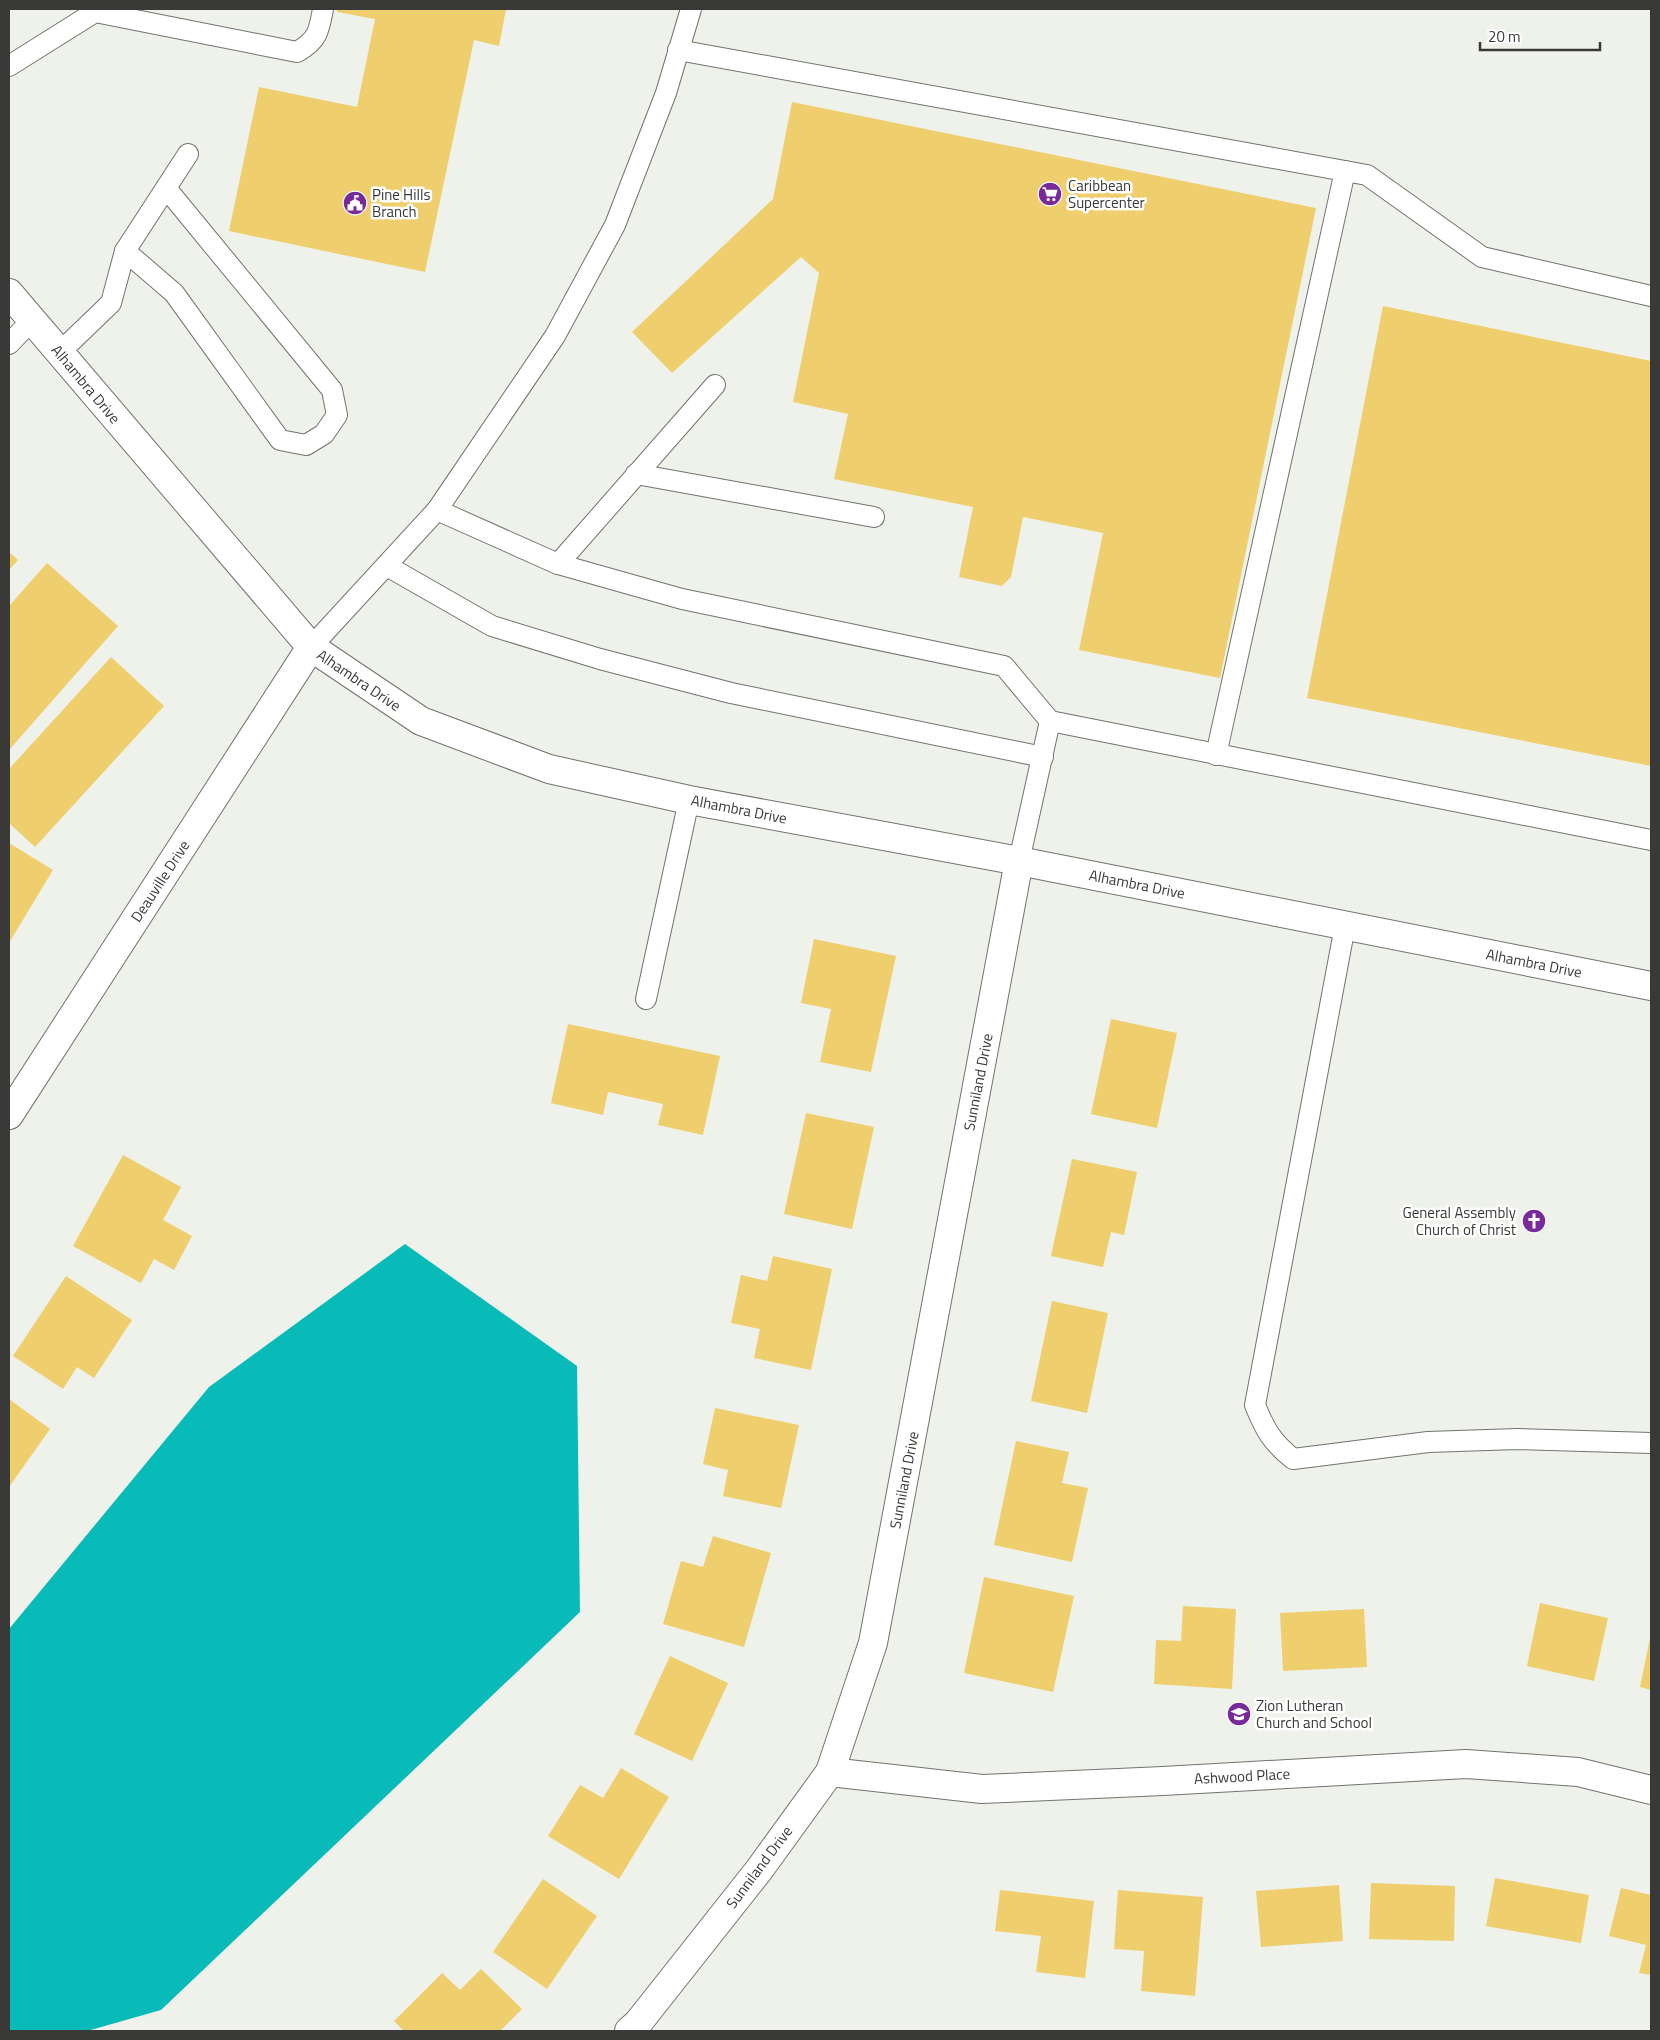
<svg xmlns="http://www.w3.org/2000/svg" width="1660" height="2040" viewBox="0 0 1660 2040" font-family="'Titillium Web',sans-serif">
<rect width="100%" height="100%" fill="#eff2ea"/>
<polygon fill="#08bbb8" points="405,1244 577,1366 580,1612 161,2010 87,2031 9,2031 9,1629 209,1387"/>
<g fill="#efce6d">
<polygon points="337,9 506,9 499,46 474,40 425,272 229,231 259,87 357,107 375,19 337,12"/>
<polygon points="792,102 1316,208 1220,678 1079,650 1103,533 1023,517 1011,577 1002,586 959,577 973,507 834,479 848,414 793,402 819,273 801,257 672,373 632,332 773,199"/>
<polygon points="1383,306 1651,361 1651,766 1307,698"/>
<polygon points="9,552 18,560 9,570"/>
<polygon points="47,563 118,626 9,750 9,606"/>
<polygon points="111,657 164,706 35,847 9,823 9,769"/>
<polygon points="9,843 53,870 9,943"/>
<polygon points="814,939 896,956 871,1072 820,1062 831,1009 801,1003"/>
<polygon points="1111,1019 1177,1033 1157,1128 1091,1114"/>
<polygon points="568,1024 720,1056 703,1135 658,1125 663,1104 608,1092 603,1115 551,1103"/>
<polygon points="806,1113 874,1127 852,1229 784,1214"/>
<polygon points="123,1155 181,1187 163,1220 192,1236 174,1270 154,1259 141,1283 73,1246"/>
<polygon points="1072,1159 1137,1172 1124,1235 1111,1232 1103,1267 1051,1256"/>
<polygon points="773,1256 832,1269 811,1370 754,1358 760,1329 731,1323 741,1275 767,1281"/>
<polygon points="66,1276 132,1320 94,1378 77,1367 63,1389 13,1356"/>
<polygon points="1052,1301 1108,1313 1087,1413 1031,1401"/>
<polygon points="9,1399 50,1429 9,1487"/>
<polygon points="715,1408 799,1425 781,1508 723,1496 728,1470 703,1464"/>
<polygon points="1016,1441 1069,1452 1062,1483 1088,1488 1072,1562 994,1545"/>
<polygon points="713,1536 771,1553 744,1647 663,1624 681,1561 703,1567"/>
<polygon points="984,1577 1074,1596 1053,1692 964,1673"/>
<polygon points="1540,1603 1608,1618 1594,1681 1527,1666"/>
<polygon points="1183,1606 1236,1609 1232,1689 1154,1684 1156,1640 1181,1641"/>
<polygon points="1364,1609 1367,1667 1283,1671 1280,1613"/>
<polygon points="1650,1638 1651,1638 1651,1690 1640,1687"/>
<polygon points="670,1656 728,1683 692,1761 634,1734"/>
<polygon points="621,1768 669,1797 619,1879 548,1836 580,1785 603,1798"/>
<polygon points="1495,1878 1589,1895 1581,1943 1486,1926"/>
<polygon points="543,1879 597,1916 547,1989 493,1952"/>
<polygon points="1371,1883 1455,1886 1454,1941 1369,1939"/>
<polygon points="1339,1885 1343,1941 1261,1947 1256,1891"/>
<polygon points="1621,1888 1651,1895 1651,1975 1639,1973 1646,1945 1609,1936"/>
<polygon points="1000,1890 1094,1901 1085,1978 1036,1972 1041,1936 995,1931"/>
<polygon points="1118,1890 1203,1897 1195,1996 1141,1991 1144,1951 1114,1949"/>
<polygon points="481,1969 522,2009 500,2031 404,2031 394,2021 442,1973 460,1990"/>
</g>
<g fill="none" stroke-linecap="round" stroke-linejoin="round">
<g stroke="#71746d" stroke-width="22">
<g id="service">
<polyline points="678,50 1367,175 1482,257 1651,296"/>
<path d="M9,66L95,12L297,52C318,40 319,31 323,9"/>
<polyline points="125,251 174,293 280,440 306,445 324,434 337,415 332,390 166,188"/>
<polyline points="9,344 32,320"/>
<polyline points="59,353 111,303 125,251 188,154"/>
<polyline points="636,474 874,517"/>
<polyline points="437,510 558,564 682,599 1004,666 1050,721"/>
<polyline points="558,564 715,385"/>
<polyline points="387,566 492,626 600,659 731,693 1043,757"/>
<polyline points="311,647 437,510 555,336 615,225 666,93 691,9"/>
<polyline points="1216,755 1345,171"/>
<polyline points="1019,861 1050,721 1651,840"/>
<path d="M1345,926L1255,1405C1265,1430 1272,1442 1293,1459L1428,1442L1517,1439L1651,1443"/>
<polyline points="646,999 689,800"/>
</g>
</g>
<g stroke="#71746d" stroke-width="30">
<g id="minor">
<polyline points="9,293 311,647 421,721 549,769 689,800 1019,861 1651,986"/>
<polyline points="9,1115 311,647"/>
<polyline points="830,1772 982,1789 1163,1781 1466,1764 1578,1772 1651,1790"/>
<polyline points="629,2031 638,2023 759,1870 830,1772 873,1643 1019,861"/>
</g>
</g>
<use href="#service" stroke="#fff" stroke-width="20"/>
<use href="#minor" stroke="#fff" stroke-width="28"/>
</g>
<defs>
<g id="supermarket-disc" transform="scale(1.25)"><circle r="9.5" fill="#78299a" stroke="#fff"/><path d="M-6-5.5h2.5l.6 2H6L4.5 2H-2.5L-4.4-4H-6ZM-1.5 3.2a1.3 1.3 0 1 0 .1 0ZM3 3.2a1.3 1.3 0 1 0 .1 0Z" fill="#fff"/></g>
<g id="civic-disc" transform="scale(1.25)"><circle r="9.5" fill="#78299a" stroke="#fff"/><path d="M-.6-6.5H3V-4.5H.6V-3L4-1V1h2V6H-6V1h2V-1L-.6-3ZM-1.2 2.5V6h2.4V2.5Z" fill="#fff"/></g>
<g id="church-disc" transform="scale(1.25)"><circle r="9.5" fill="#78299a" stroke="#fff"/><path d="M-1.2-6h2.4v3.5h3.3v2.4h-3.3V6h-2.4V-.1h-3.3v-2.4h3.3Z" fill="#fff"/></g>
<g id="school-disc" transform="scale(1.25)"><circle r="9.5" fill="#78299a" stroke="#fff"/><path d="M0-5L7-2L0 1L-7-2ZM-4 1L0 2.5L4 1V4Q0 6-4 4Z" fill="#fff"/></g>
</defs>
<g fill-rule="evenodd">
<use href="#supermarket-disc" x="1050" y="194"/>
<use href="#civic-disc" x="355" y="203"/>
<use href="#church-disc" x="1534" y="1221"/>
<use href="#school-disc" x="1239" y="1714"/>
</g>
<g text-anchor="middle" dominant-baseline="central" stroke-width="5" stroke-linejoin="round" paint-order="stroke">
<g font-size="15" fill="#393a37" stroke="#fff" text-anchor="start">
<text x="1068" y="185">Caribbean<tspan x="1068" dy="17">Supercenter</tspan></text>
<text x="372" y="194">Pine Hills<tspan x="372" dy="17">Branch</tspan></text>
<text x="1516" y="1212" text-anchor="end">General Assembly<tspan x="1516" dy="17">Church of Christ</tspan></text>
<text x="1256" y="1705">Zion Lutheran<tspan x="1256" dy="17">Church and School</tspan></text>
</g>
<g font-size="15" fill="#393a37" stroke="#fff">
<text transform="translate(86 384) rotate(50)">Alhambra Drive</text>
<text transform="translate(359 680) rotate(34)">Alhambra Drive</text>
<text transform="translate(739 809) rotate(11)">Alhambra Drive</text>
<text transform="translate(160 881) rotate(-57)">Deauville Drive</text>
<text transform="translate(1137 884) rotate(11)">Alhambra Drive</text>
<text transform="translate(1534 963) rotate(11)">Alhambra Drive</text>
<text transform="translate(978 1082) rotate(-79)">Sunniland Drive</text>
<text transform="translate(904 1480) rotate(-79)">Sunniland Drive</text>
<text transform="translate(1242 1776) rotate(-3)">Ashwood Place</text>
<text transform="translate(759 1867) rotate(-53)">Sunniland Drive</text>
</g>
</g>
<rect width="1660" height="2040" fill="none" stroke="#393a37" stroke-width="20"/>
<path d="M1480 42v8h120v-8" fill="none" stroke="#393a37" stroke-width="2.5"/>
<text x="1488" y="42" font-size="15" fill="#393a37" stroke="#ffffff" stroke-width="4" paint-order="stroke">20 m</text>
</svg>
